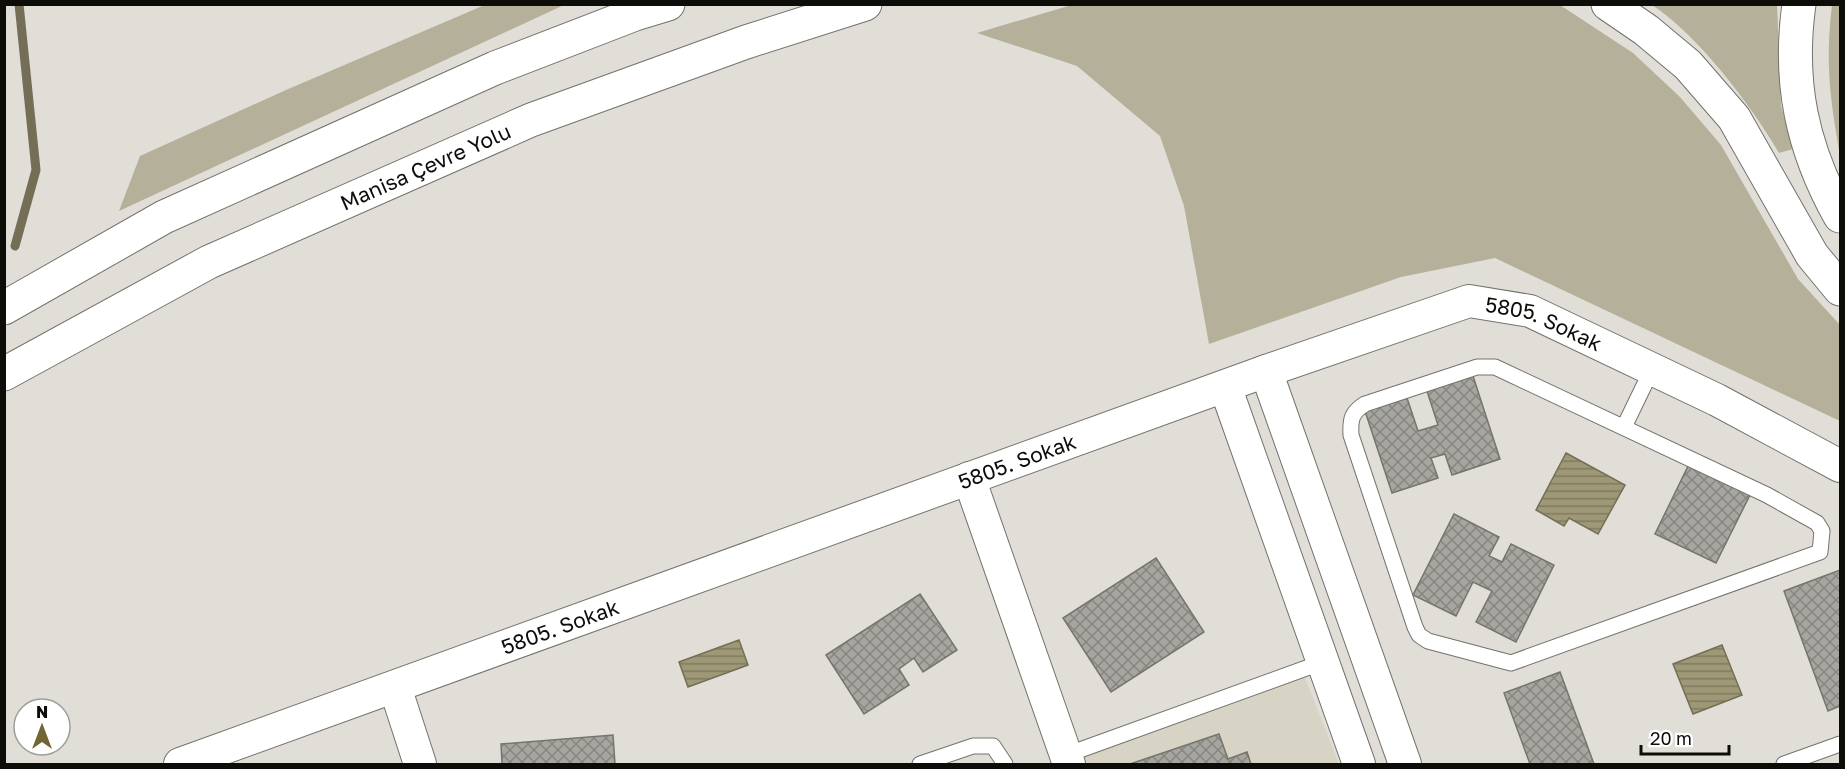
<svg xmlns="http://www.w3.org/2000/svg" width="1845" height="769" viewBox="0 0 1845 769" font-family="'Golos Text',sans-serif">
<defs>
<pattern id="water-rules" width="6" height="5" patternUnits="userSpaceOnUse" patternTransform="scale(1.5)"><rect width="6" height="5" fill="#9f9876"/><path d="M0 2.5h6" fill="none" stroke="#807a5f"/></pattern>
<pattern id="building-cross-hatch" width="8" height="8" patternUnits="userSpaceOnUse" patternTransform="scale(1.5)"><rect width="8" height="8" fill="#a7a59f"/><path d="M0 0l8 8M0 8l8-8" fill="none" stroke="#868580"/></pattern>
</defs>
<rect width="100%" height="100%" fill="#e0ded7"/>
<polygon fill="#d7d4c6" points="1304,675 1339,764 1074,764 1073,760"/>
<g fill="#b5b099">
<polygon points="487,4 564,5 119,211 140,156 286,90"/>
<polygon points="1075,4 1560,5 1633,53 1680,97 1721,145 1798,279 1840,325 1840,421 1495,258 1401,277 1209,344 1184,206 1160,136 1077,66 977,33"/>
<path d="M1652,5H1777L1781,106L1793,149L1779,153C1751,105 1698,35 1652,5Z"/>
<path d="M1832,5H1840V156C1830,98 1825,64 1832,5Z"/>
</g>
<g fill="url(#water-rules)" stroke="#736e55" stroke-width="1.5">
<polygon points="1566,453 1625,485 1598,534 1569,518 1564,526 1536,510"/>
<polygon points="739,640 748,665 688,687 679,662"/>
<polygon points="1722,645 1742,695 1693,714 1673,664"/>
</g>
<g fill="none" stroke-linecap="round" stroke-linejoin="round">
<polyline stroke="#736e55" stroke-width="9" points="15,246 36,170 19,4"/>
</g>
<g fill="url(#building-cross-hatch)" stroke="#75746d" stroke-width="1.5">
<polygon points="1472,373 1500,459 1452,475 1445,454 1431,458 1438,478 1392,493 1365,411 1407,398 1418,431 1438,425 1426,388"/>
<polygon points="1690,462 1751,493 1716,563 1655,534"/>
<polygon points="1454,514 1499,537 1489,556 1502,562 1511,544 1554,565 1516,642 1476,622 1492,591 1473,582 1456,616 1413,595"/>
<polygon points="1156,558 1204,632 1111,692 1063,618"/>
<polygon points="1840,570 1840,706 1828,711 1784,591"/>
<polygon points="920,594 957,650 923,672 914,658 899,669 909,685 864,714 826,655"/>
<polygon points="1560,672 1594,764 1530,764 1504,693"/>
<polygon points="1219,734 1228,759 1247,752 1251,764 1130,764"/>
<polygon points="613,735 615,764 502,764 501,744"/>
</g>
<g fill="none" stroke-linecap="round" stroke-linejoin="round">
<g stroke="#73726c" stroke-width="17">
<g id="lane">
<path d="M1477,367H1495L1767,495L1817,523L1822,531L1820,552L1511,663L1428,641L1419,635L1415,627L1351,435C1350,419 1352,412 1365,404Z"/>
<polyline points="1624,427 1652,369"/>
<polyline points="1066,755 1323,662"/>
<polyline points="920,764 973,746 993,746 1005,764"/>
<polyline points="1784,764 1840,744"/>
</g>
</g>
<g stroke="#73726c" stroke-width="34">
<g id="street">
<polyline points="1266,371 1405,764"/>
<polyline points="1225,386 1359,764"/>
<polyline points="969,478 1069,764"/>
<polyline points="395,687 420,764"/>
<path id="s1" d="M180,764L1266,371L1469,301L1530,311L1717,400L1840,466"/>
</g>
</g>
<g stroke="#73726c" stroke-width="35">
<g id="highway">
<polyline points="1608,4 1646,30 1688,65 1734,118 1812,255 1840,289"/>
<path d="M1799,4C1788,82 1802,148 1840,216"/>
<polyline points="4,308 164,217 495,68 635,14 668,4"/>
<path id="s2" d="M4,374L209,262L531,120L746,42L865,4"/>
</g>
</g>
<use href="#lane" stroke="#fff" stroke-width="15"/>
<use href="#street" stroke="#fff" stroke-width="32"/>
<use href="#highway" stroke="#fff" stroke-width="33"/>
</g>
<g text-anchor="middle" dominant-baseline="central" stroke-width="4.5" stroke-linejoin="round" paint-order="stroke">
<g font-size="21" fill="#0c0c09" stroke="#fff">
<text stroke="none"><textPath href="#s2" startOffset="470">Manisa Çevre Yolu</textPath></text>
<text stroke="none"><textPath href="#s1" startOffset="1448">5805. Sokak</textPath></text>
<text stroke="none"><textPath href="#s1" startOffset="890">5805. Sokak</textPath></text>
<text stroke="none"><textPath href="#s1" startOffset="404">5805. Sokak</textPath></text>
</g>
</g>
<rect width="1845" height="769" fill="none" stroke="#0c0c09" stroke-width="12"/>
<g transform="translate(42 727)"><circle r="28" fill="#ffffff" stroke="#9e9e9d" stroke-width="1.5"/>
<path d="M0-4.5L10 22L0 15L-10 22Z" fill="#726734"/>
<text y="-9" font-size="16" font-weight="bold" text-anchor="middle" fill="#0c0c09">N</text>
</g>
<path d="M1641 745v9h88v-9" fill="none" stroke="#0c0c09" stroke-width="3"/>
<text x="1650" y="745" font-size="18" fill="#0c0c09" stroke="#ffffff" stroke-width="4.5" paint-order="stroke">20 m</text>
</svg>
